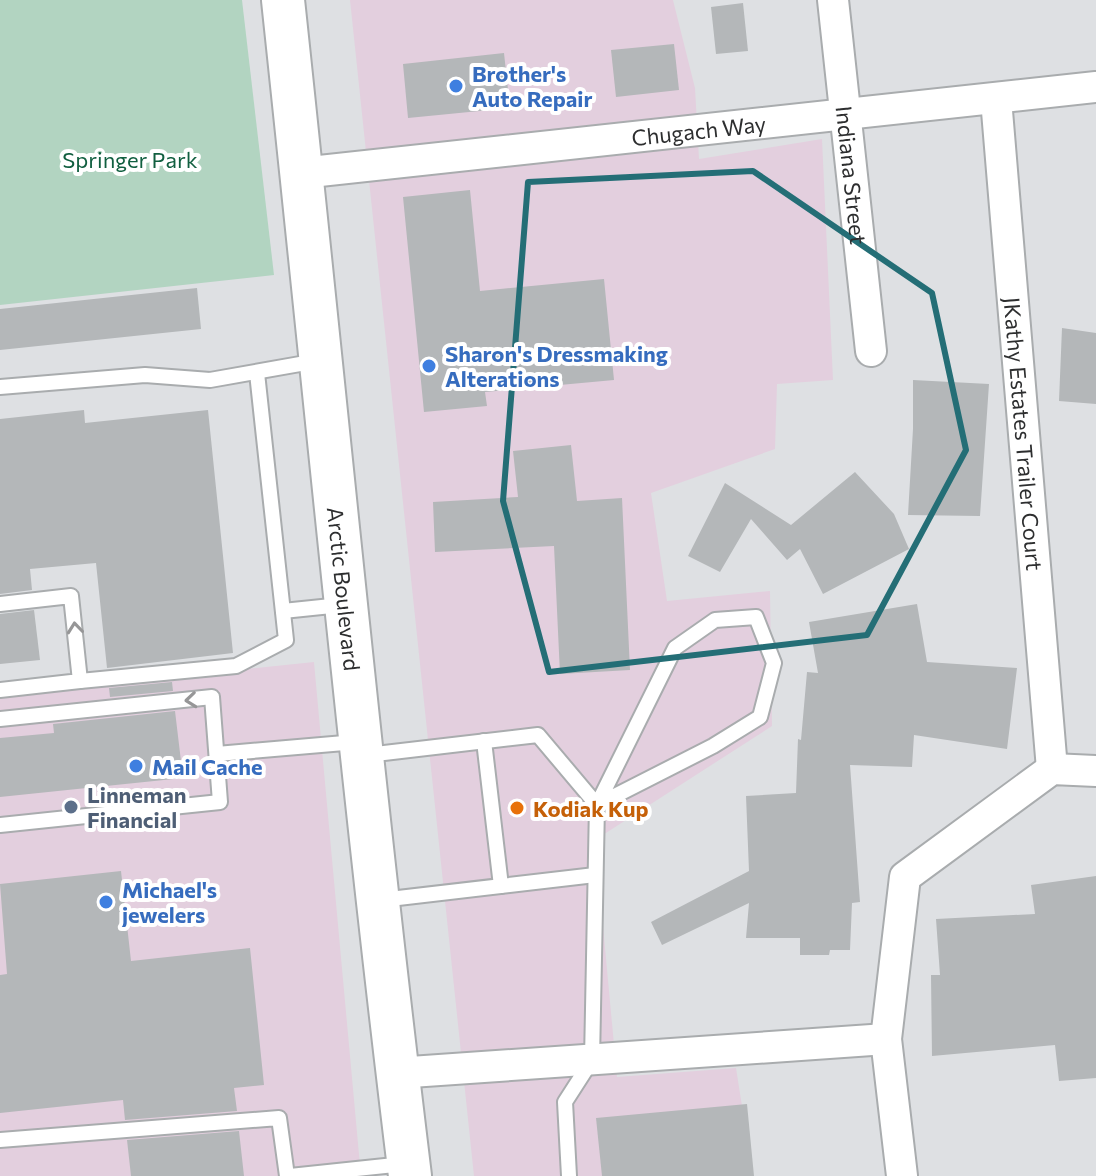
<svg xmlns="http://www.w3.org/2000/svg" width="1096" height="1176" viewBox="0 0 1096 1176" font-family="Commissioner,sans-serif">
<rect width="100%" height="100%" fill="#dee0e3"/>
<g fill="#e3cfde">
<polygon points="350,0 673,0 695,88 699,159 822,139 833,380 777,384 775,449 651,493 667,601 770,591 772,726 595,840 617,1077 736,1068 753,1176 474,1176"/>
<polygon points="314,662 361,1176 0,1176 0,695"/>
</g>
<polygon fill="#b2d4c1" points="0,0 242,0 274,275 0,305"/>
<g fill="#b4b7b9">
<polygon points="743,3 748,51 716,54 711,7"/>
<polygon points="674,44 679,90 616,97 611,50"/>
<polygon points="504,53 510,108 408,118 403,64"/>
<polygon points="470,190 480,291 604,279 614,380 485,392 487,406 424,412 403,197"/>
<polygon points="197,288 201,329 0,350 0,309"/>
<polygon points="1062,328 1096,333 1096,404 1059,401"/>
<polygon points="913,380 989,384 980,516 908,515 913,429"/>
<polygon points="84,410 85,423 208,410 233,653 107,668 96,563 30,569 32,590 0,594 0,419"/>
<polygon points="571,445 577,501 622,498 630,670 560,674 554,546 435,552 433,502 518,497 513,451"/>
<polygon points="855,472 894,514 909,549 823,594 800,549 787,560 751,519 720,572 688,556 725,483 791,525"/>
<polygon points="917,604 927,662 1017,668 1007,749 914,735 912,767 850,765 860,902 852,903 850,950 830,950 829,955 800,955 800,938 746,938 749,903 662,945 651,922 749,871 746,796 796,793 798,739 801,740 807,672 818,673 809,622"/>
<polygon points="34,610 40,660 0,664 0,614"/>
<polygon points="172,682 173,691 110,697 109,688"/>
<polygon points="175,711 183,778 0,797 0,738 54,733 53,724"/>
<polygon points="121,871 131,961 250,948 264,1085 234,1088 237,1111 125,1120 123,1100 0,1113 0,975 7,974 0,884"/>
<polygon points="1096,876 1096,1078 1059,1081 1055,1045 932,1056 931,975 940,975 936,919 1035,914 1031,885"/>
<polygon points="747,1104 754,1176 602,1176 596,1118"/>
<polygon points="239,1131 244,1176 131,1176 127,1140"/>
</g>
<g fill="none" stroke-linecap="round" stroke-linejoin="round">
<g stroke="#a9acae" stroke-width="18">
<g id="service">
<polyline points="0,387 145,375 210,380 317,361"/>
<polyline points="0,604 71,596 80,681 0,690"/>
<polyline points="283,611 341,605"/>
<polyline points="80,681 236,666 286,640 257,373"/>
<polyline points="0,719 212,697 220,802 0,825"/>
<polyline points="484,741 501,886"/>
<polyline points="217,754 356,742"/>
<polyline points="367,755 538,735 597,805 675,648 715,620 756,617 774,663 760,717 713,746 597,805 592,1060 565,1102 569,1176"/>
<polyline points="381,900 595,875"/>
<polyline points="0,1140 279,1118 287,1176"/>
<polyline points="290,1176 404,1164"/>
</g>
</g>
<g stroke="#a9acae" stroke-width="34">
<g id="minor">
<path id="s1" d="M833,0L871,351"/>
<path id="s2" d="M996,99L1052,769"/>
<path id="s3" d="M301,173L1096,87"/>
<polyline points="396,1073 886,1039"/>
<polyline points="902,1176 886,1039 905,877 1052,769 1096,771"/>
</g>
</g>
<g stroke="#a9acae" stroke-width="46">
<g id="secondary">
<path id="s4" d="M283,0C325,392 362,785 410,1176"/>
</g>
</g>
<use href="#service" stroke="#fff" stroke-width="14"/>
<use href="#minor" stroke="#fff" stroke-width="30"/>
<use href="#secondary" stroke="#fff" stroke-width="42"/>
</g>
<defs><path id="oneway-chevron" d="M-2-3.5L2.5 0L-2 3.5" fill="none" stroke-width="1.6" stroke-linecap="round" stroke-linejoin="round" transform="scale(2)"/></defs>
<g stroke="#969697">
<use href="#oneway-chevron" transform="translate(75 628) rotate(-96)"/>
<use href="#oneway-chevron" transform="translate(191 700) rotate(174)"/>
</g>
<path fill="none" stroke="#246e76" stroke-width="6" stroke-linejoin="round" d="M753,171L932,293L966,450L867,635L549,672L503,501L528,182Z"/>
<g fill="#3f7fe0" stroke="#fff" stroke-width="3">
<circle cx="456" cy="86" r="8"/>
<circle cx="429" cy="366" r="8"/>
<circle cx="136" cy="766" r="8"/>
<circle cx="106" cy="902" r="8"/>
</g>
<circle fill="#5c6f8a" stroke="#fff" stroke-width="3" cx="71" cy="807" r="8"/>
<circle fill="#e8710a" stroke="#fff" stroke-width="3" cx="517" cy="808" r="8"/>
<g text-anchor="middle" dominant-baseline="central" stroke-width="8" stroke-linejoin="round" paint-order="stroke">
<g font-size="22" font-weight="bold" fill="#366cbe" stroke="#fff" text-anchor="start">
<text x="472" y="73">Brother's<tspan x="472" dy="25">Auto Repair</tspan></text>
<text x="445" y="353">Sharon's Dressmaking<tspan x="445" dy="25">Alterations</tspan></text>
<text x="152" y="766">Mail Cache</text>
<text x="122" y="889">Michael's<tspan x="122" dy="25">jewelers</tspan></text>
</g>
<g font-size="22" fill="#2d2e2f" stroke="#fff">
<text stroke="none"><textPath href="#s3" startOffset="400">Chugach Way</textPath></text>
<text stroke="none"><textPath href="#s1" startOffset="176">Indiana Street</textPath></text>
<text stroke="none"><textPath href="#s2" startOffset="336">JKathy Estates Trailer Court</textPath></text>
<text stroke="none"><textPath href="#s4" startOffset="592">Arctic Boulevard</textPath></text>
</g>
<g font-size="22" fill="#115f40" stroke="#fff">
<text x="130" y="159">Springer Park</text>
</g>
<g font-size="22" font-weight="bold" fill="#4e5e75" stroke="#fff" text-anchor="start">
<text x="87" y="794">Linneman<tspan x="87" dy="25">Financial</tspan></text>
</g>
<g font-size="22" font-weight="bold" fill="#c56008" stroke="#fff" text-anchor="start">
<text x="533" y="808">Kodiak Kup</text>
</g>
</g>
</svg>
